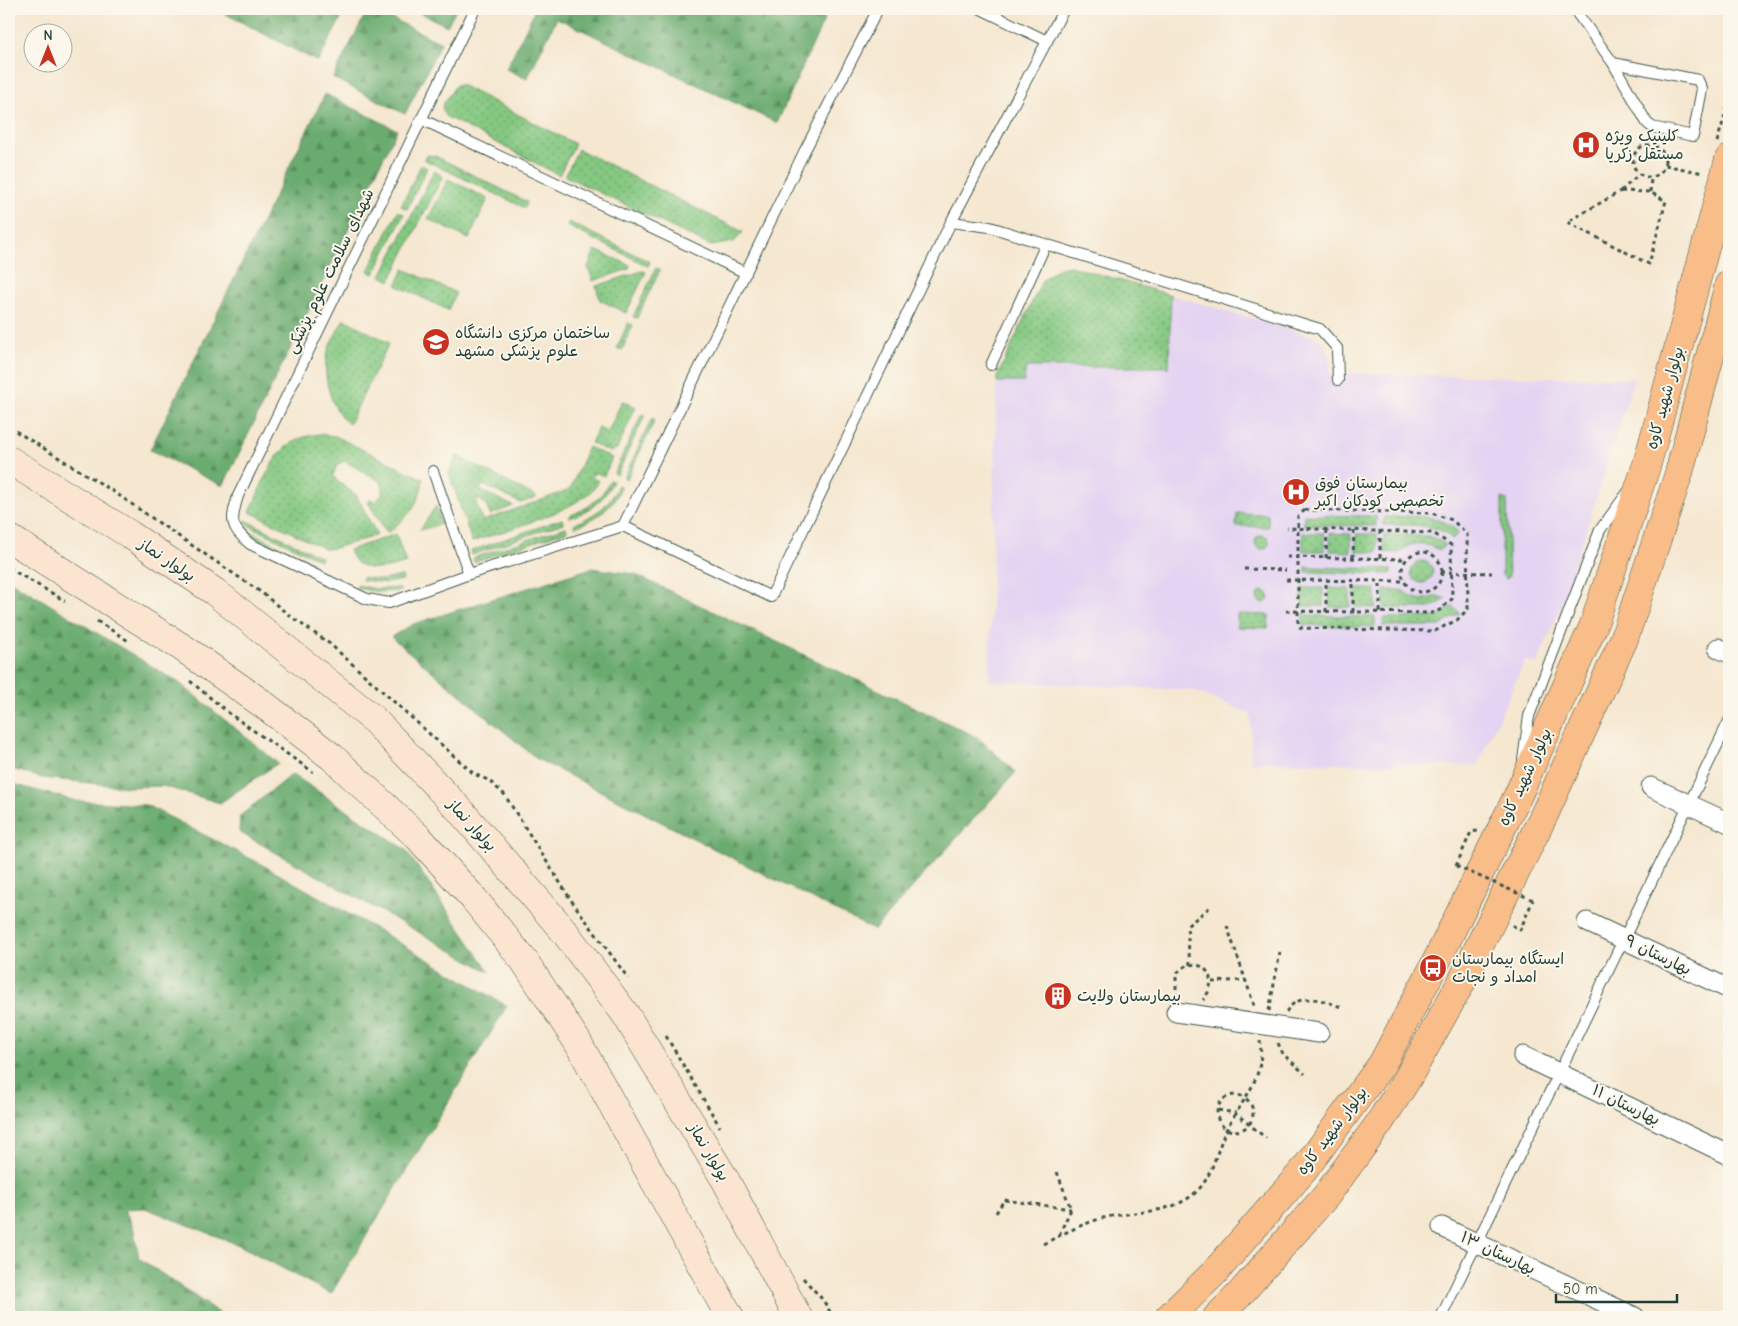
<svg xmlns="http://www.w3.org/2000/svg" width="1738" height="1326" viewBox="0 0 1738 1326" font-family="'Comic Neue','Playpen Sans Arabic',sans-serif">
<defs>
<pattern id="grass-dots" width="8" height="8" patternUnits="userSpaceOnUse" patternTransform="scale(1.25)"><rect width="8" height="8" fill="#84c881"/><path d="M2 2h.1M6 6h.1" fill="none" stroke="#6ba46a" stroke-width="1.8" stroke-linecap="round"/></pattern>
<pattern id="forest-firs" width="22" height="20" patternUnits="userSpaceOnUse" patternTransform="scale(1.25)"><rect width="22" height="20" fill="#6bac6f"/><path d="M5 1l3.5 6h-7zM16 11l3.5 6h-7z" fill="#578d5c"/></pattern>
</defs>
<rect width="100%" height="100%" fill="#fbf7ec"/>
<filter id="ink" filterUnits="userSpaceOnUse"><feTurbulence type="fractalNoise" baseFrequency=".02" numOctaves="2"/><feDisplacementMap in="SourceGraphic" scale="10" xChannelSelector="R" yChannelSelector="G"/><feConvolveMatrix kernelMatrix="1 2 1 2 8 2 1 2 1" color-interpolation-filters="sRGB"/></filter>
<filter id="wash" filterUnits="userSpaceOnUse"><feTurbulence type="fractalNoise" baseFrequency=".0096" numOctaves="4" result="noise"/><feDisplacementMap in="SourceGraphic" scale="20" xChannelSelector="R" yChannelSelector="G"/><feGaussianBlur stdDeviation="1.12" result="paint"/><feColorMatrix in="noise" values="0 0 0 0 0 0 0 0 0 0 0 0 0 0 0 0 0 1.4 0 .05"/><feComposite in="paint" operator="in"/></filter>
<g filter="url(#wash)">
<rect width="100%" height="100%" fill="#f5e7d0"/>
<polygon fill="#e4d3f2" points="1070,266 1316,337 1326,346 1330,360 1330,373 1634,379 1563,602 1537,664 1525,660 1477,766 1251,762 1251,714 1192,690 989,681 997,377 1043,279 1059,268"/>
<g fill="url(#grass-dots)" stroke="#52825a">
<polygon points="456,85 461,85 575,144 559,175 445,116 442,106"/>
<polygon points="578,149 743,232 734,242 711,246 565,176"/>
<polygon points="428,155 435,156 527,202 525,208 423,159"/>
<polygon points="421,165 427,168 407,209 401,206"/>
<polygon points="434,171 443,176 390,281 381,276"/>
<polygon points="448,179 488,199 469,239 428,219"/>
<polygon points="398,211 404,214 374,274 368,271"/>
<polygon points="569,222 650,262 648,266 567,226"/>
<polygon points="595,250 630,265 629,269 593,281 588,267"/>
<polygon points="1070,266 1171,295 1169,367 1026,367 1024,382 997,382 997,377 1043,279 1059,268"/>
<polygon points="656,268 660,270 637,318 633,317"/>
<polygon points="404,269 456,293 448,310 396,285"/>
<polygon points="642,271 646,272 626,313 600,300 596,286"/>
<path d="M344,319L389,343L349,424C330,410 321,373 328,351C331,340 339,329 344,319Z"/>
<polygon points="628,323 633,325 622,350 617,348"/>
<polygon points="622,401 636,407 617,449 610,452 591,443 598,428 608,432"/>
<polygon points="642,414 645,415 617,475 614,473"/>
<polygon points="652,418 655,420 627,479 624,478"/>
<path d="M318,434L335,436L423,479C420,505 407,518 387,533L368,502L371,499L375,502L382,495L383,485L377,479L344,461L337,465L333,475L337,481L356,495L377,535L335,548L325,549L250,512C266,477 274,439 318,434Z"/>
<path d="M588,447L612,458L604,476L594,472L592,478L599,481C587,509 502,531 472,542L449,473L457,456L537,497L521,503L483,485L480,490L513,506L490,515L485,503L478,499L476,503L483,521L566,491L571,487Z"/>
<path d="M610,480L613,481C604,501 590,511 570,518L569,516C588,508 602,499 610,480Z"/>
<path d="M618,485L621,487C613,508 596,519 575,527L574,524C594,516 610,506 618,485Z"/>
<polygon points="1502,498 1507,500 1509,577 1506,579 1502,575"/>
<polygon points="436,506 441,524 420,530"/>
<polygon points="1237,513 1268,514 1268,527 1236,526"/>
<polygon points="1304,515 1376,516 1376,526 1304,525"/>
<path d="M1384,517C1409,517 1440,511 1459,533L1452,539C1437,521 1405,526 1383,525Z"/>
<polygon points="562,519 563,523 472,555 471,551"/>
<polygon points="246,520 321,557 320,560 244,523"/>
<polygon points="566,527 567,531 474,562 473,558"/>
<polygon points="243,528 313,563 309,565 241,532"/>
<rect x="1303" y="533" width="21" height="18"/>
<polygon points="1330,533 1351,534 1351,552 1330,551"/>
<path d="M396,534L406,563C387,570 356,575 349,550Z"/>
<rect x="1356" y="534" width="21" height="18"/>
<path d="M1384,535L1429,536L1445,544L1440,551C1427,543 1411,539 1400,553L1383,552Z"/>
<circle cx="1262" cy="542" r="7"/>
<circle cx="1422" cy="572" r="11"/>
<polygon points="1306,567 1391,569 1391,574 1306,572"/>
<polygon points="402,576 403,580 386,583 362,580 363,577 382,580"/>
<polygon points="358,585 376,589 399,588 401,591 378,592 356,588"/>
<rect x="1302" y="588" width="21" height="18"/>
<polygon points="1329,588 1350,589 1350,607 1329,607"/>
<polygon points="1355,589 1376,589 1376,608 1355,607"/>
<polygon points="1384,590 1402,590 1410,596 1421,600 1438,596 1446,599 1431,608 1384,608"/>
<circle cx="1263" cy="597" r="6"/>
<polygon points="1452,606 1460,613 1440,626 1383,626 1384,618 1437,617"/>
<polygon points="1237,614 1269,615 1268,628 1237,627"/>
<polygon points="1303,615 1375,617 1375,627 1303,625"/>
</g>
<g fill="url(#forest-firs)" stroke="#457452">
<polygon points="216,9 346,9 318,62"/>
<polygon points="368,9 373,9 441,43 405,114 333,78"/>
<polygon points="412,9 456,9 447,26"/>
<polygon points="531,9 829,9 777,123 557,18 527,79 506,69 534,12"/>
<polygon points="325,94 397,130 223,486 150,450"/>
<polygon points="592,568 634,574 977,737 1016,772 874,930 537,759 391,637 413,624"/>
<polygon points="9,580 178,682 278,763 220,803 163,786 128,787 42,778 9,768"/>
<polygon points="292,774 405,849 490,972 239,832 240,816"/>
<polygon points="9,783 76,801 146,805 259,863 381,932 507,1006 331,1294 239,1245 145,1208 124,1209 133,1226 139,1258 225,1317 26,1317 9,1303"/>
</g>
</g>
<g filter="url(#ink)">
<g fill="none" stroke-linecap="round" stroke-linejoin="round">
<g stroke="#3f564b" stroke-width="12">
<g id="lane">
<path d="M475,9L238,496C230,522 230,526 250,544L367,599L389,603L469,574L623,526"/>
<polyline points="878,9 804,152 623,526 771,597 951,222 1064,9"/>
<polyline points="981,9 1047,41"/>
<polyline points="1574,9 1613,63 1647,123 1652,127 1693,136 1702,89 1698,80 1613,63"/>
<polyline points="421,119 746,273"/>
<polyline points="951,222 990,227 1320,329 1337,348 1338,380"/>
<polyline points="991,365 1045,246"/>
<polyline points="433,471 469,574"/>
<polyline points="1523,760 1529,716 1600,530 1628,492"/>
<polyline points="1441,1317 1729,721"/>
</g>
</g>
<g stroke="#3f564b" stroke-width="21">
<g id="street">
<polyline points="1718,648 1729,653"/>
<polyline points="1651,787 1729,823"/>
<polyline points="1587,922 1729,989"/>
<polyline points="1176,1012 1319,1033"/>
<polyline points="1523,1056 1729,1155"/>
<polyline points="1442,1227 1635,1317"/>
</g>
</g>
<g stroke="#3f564b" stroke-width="29">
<g id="secondary">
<polyline points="9,460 129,534 215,592 372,718 458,808 564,931 626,1015 726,1181 798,1317"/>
<polyline points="9,538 183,648 263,704 332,757 419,838 474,899 525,962 577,1041 730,1317"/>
</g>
</g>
<g stroke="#3f564b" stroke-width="29">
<g id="primary">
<polyline points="1169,1317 1214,1273 1304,1170 1382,1064 1433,968 1518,795 1593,627 1647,464 1729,159"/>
<polyline points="1217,1317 1239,1295 1326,1196 1378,1125 1406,1081 1461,983 1545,813 1624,639 1679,473 1729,284"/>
</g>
</g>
<g stroke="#3f564b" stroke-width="3" stroke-dasharray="4 4" stroke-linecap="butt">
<polyline points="1717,142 1729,102"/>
<circle cx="1649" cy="161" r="16"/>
<polyline points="1665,165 1703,173"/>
<polygon points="1621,191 1650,192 1666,201 1649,264 1567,222"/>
<polyline points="1621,191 1639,174"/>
<polyline points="1650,192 1651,178"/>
<polyline points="9,427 108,488 262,593 290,616 330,644 474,774 488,780 504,794 571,900 628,978"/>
<polygon points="1305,510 1431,513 1452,520 1467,534 1468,609 1457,620 1435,631 1301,628 1298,624 1298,516"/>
<circle cx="1422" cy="572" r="20"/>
<polyline points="1287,557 1406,559"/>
<polyline points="1326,558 1327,529"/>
<polyline points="1353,558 1354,529"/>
<polyline points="1380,558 1380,530"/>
<polyline points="9,568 65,601"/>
<polyline points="1244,569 1286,570"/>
<polyline points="1441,572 1492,573"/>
<polyline points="1286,580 1404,581"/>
<polyline points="1286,611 1431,613 1440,610 1452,599 1451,545 1433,533 1287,528"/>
<polyline points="1326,612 1326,580"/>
<polyline points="1353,612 1353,581"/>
<polyline points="1380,612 1380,581"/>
<polyline points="97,621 130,642"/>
<polyline points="190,681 230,714 313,772"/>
<polyline points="1456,866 1471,832 1478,831"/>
<polyline points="1512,925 1520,930 1533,900"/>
<polyline points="1227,926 1255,1008"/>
<polyline points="1190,965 1187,926 1210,907"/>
<polyline points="1212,982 1245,980"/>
<path d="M1176,997V975C1193,950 1225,974 1203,1000"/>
<polyline points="1269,1011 1280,952"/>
<path d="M1286,1012C1299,991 1323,1000 1341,1007"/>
<polyline points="666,1036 720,1127"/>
<polyline points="1278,1043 1283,1054 1305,1074"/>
<circle cx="1235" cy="1113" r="18"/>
<polyline points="1218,1110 1235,1113 1266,1138"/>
<polyline points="1057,1172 1071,1209 1059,1235"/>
<polyline points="996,1213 1004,1200 1071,1209"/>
<path d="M1043,1244C1063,1234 1081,1224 1103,1218C1135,1210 1174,1216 1199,1189C1216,1170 1218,1141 1231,1121C1247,1094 1265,1075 1260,1041"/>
<polyline points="803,1278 823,1300 833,1317"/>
</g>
<use href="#lane" stroke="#fff" stroke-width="10"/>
<use href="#street" stroke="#fff" stroke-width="19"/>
<use href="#secondary" stroke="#fce5d0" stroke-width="28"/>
<use href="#primary" stroke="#f8bd89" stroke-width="28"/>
<polyline stroke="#3f564b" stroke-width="3" stroke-dasharray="4 4" stroke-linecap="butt" points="1456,866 1533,900"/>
</g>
</g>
<defs>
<g id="hospital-disc" transform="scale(1.4375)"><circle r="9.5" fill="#c8321e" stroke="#fbf7ec"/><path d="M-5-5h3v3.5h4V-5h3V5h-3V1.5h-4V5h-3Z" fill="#fff"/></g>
<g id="university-disc" transform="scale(1.4375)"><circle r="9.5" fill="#c8321e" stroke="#fbf7ec"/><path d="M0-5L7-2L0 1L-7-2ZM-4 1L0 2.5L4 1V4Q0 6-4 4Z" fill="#fff"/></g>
<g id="bus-disc" transform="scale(1.4375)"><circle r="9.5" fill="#c8321e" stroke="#fbf7ec"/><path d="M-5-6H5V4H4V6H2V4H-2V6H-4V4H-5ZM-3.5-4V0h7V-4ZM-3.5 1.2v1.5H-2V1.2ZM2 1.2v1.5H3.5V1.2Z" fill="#fff"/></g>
<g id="building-disc" transform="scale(1.4375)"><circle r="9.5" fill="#c8321e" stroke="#fbf7ec"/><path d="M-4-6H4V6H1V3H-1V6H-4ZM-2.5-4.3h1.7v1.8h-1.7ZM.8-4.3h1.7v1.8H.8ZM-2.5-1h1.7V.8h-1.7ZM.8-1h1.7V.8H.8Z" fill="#fff"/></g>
</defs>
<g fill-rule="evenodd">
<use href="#hospital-disc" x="1586" y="145"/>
<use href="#university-disc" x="436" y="342"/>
<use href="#hospital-disc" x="1296" y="492"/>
<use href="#bus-disc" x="1433" y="968"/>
<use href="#building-disc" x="1058" y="996"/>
</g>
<g text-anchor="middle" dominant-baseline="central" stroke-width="4" stroke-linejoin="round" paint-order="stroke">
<g font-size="16" fill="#1f3d34" stroke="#fbf7ec" text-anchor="start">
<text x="1605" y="136">کلینیک ویژه<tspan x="1605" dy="18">مستقل زکریا</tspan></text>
<text x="455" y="333">ساختمان مرکزی دانشگاه<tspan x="455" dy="18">علوم پزشکی مشهد</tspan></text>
<text x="1315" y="483">بیمارستان فوق<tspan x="1315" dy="18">تخصصی کودکان اکبر</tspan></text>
<text x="1452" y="959">ایستگاه بیمارستان<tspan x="1452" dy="18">امداد و نجات</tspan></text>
<text x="1077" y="996">بیمارستان ولایت</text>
</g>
<g font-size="16" fill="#1f3d34" stroke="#fbf7ec">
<text transform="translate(330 271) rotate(-64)">شهدای سلامت علوم پزشکی</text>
<text transform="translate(1665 398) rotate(-75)">بولوار شهید کاوه</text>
<text transform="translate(167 560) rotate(34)">بولوار نماز</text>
<text transform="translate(1525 777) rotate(-65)">بولوار شهید کاوه</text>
<text transform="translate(472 825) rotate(48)">بولوار نماز</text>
<text transform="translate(1658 955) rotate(26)">بهارستان ۹</text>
<text transform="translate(1626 1105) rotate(26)">بهارستان ۱۱</text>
<text transform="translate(1332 1131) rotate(-53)">بولوار شهید کاوه</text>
<text transform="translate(709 1152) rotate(59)">بولوار نماز</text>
<text transform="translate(1498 1253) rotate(25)">بهارستان ۱۳</text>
</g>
</g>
<rect width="1738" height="1326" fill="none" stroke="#fbf7ec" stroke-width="30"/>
<g transform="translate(48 48)"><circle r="24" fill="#fbf7ec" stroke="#a3ada2"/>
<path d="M0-4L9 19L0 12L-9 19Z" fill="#c8321e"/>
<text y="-8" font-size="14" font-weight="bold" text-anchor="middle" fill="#1f3d34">N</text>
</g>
<path d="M1556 1294v8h121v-8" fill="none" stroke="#1f3d34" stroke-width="2.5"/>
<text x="1563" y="1294" font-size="15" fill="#1f3d34" stroke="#fbf7ec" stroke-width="4" paint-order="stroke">50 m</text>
</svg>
